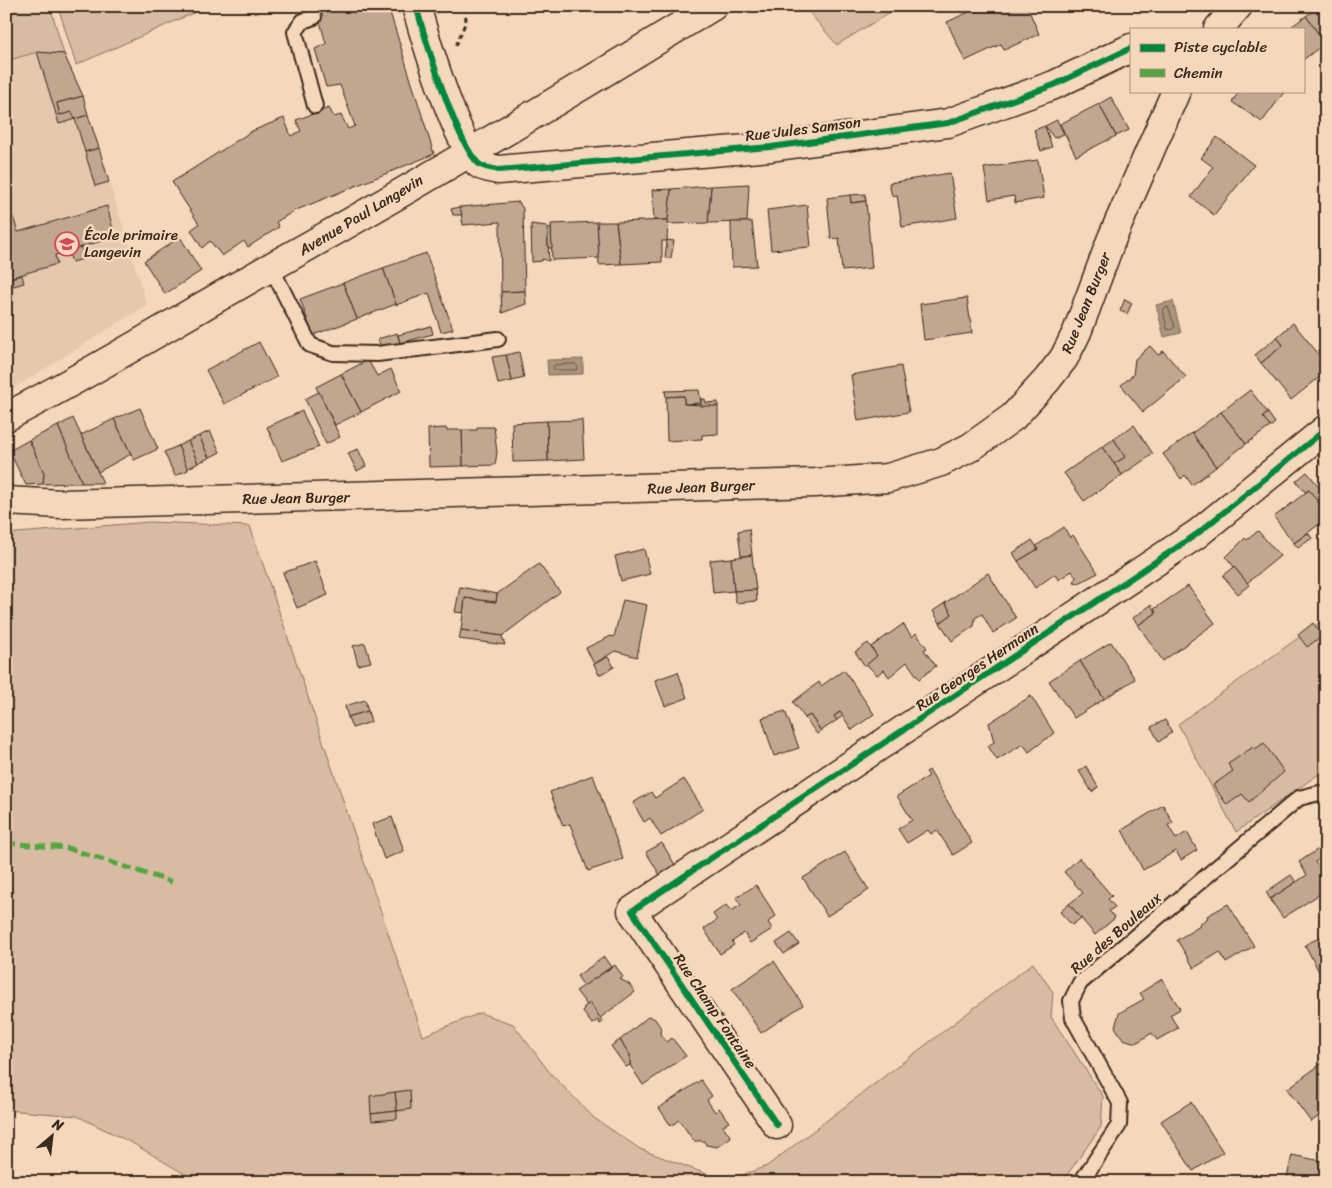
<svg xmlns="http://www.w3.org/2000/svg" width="1332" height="1188" viewBox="0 0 1332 1188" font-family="Sriracha,sans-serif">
<rect width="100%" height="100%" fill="#f5d7bb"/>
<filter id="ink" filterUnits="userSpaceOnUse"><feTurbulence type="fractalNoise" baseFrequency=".02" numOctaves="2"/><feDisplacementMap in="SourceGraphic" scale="10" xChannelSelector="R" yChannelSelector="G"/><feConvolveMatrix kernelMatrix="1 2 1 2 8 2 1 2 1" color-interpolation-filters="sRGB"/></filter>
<g filter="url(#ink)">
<g fill="#e5c8ae">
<polygon points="412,6 464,6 420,20"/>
<polygon points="37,52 64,54 83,96 147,305 6,393 6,61"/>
</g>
<g fill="#d7bba2" stroke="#897260">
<polygon points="6,6 50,6 64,54 37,52 6,61"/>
<polygon points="58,6 209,6 76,65"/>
<polygon points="804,6 900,6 837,45"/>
<polygon points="149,522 250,526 423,1036 480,1013 513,1024 551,1074 594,1118 640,1149 725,1181 767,1166 1033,963 1053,992 1051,1017 1103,1096 1101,1127 1062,1182 198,1182 134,1144 77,1116 6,1110 6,534"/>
<polygon points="1326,618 1326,769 1236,832 1178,724"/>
</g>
<g fill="#ab937d" stroke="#7e6957">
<polygon points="1173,301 1181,333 1164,337 1156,305"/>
<polygon points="583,359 583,374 548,375 547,360"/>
</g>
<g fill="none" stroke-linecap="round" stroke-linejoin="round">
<g stroke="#685444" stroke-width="1">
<polygon points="1168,307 1175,327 1170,330 1167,329 1163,310"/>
<polygon points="575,364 578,367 576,370 555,370 553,368 555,365"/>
</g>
</g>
<g fill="#c1a690" stroke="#3b2a1e">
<polygon points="316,6 388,6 434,154 294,211 276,222 279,227 248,247 244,241 222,256 210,241 202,248 191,230 199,224 172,182 252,131 284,118 291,136 301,131 296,120 329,108 334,117 341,115 348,129 355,126 340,85 326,87 315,49 326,44"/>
<polygon points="982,6 1027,6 1039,34 1004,50 1001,44 965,61 947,22"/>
<polygon points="1320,6 1326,6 1325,43 1306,16"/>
<polygon points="1306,16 1325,43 1303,60 1303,29 1288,29"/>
<polygon points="37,52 64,54 83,96 57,103 60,115 72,112 75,119 59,124"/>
<polygon points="1236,91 1285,91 1262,122 1232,102 1238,93"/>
<polygon points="83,96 88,115 75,119 72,112 60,115 57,103"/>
<polygon points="1111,97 1129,130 1116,136 1099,104"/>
<polygon points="1099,104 1116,136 1076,156 1060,124"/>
<polygon points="88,115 99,148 85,152 75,119"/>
<polygon points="1057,120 1064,134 1054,138 1045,126"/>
<polygon points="1045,126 1052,147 1041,151 1034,130"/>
<polygon points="1217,137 1254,165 1214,215 1191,197 1213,167 1201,158"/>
<polygon points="99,148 109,182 95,186 85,152"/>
<polygon points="1038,160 1044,198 1015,203 1014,196 989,200 984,168"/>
<polygon points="950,173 957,218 902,227 897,195 892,196 889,183"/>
<polygon points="749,184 747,222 708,223 711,186"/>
<polygon points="711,186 708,223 667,224 671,189"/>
<polygon points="671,189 668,220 654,220 652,190"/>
<polygon points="865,194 866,201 851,203 850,195"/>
<polygon points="850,195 851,203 866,201 872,268 842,271 839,238 831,239 827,198"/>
<polygon points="519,202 523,209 525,291 501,292 500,222 463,225 460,207"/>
<polygon points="807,205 811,247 771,250 767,210"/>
<polygon points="107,206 115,237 55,255 57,264 6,279 6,208 11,211 18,232"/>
<polygon points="460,207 462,215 453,215 451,209"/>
<polygon points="668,220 667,241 662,241 662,262 621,264 616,222"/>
<polygon points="597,222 616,222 621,264 599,265"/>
<polygon points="597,222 599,258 552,260 551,224"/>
<polygon points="731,222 752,222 757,266 732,267"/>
<polygon points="531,224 547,226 549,261 542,259 542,261 532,262"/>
<polygon points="551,227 552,248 548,248 548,228"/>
<polygon points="180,237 201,271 165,294 144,261"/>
<polygon points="667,240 674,241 671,258 665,258"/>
<polygon points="81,247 84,259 72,262 68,251"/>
<polygon points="426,253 453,329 441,332 429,293 396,305 383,268"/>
<polygon points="383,268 396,304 357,319 343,283"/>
<polygon points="22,275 24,283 14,286 11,278"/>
<polygon points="343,283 357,319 313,335 300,299"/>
<polygon points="525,291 526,304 502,313 501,292"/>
<polygon points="967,298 972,333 924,340 920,304"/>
<polygon points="1125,299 1132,303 1127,314 1120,311"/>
<polygon points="1293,323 1326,363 1326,372 1291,400 1261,363 1283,345 1277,337"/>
<polygon points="431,326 433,334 400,343 398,335"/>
<polygon points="397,333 400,343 381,349 378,339"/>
<polygon points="1277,337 1283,345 1261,363 1255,355"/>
<polygon points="259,342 277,377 224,404 206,370"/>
<polygon points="1150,346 1158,355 1163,351 1186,377 1143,412 1121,385 1133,375 1135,359"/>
<polygon points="519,352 524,378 512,381 506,355"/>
<polygon points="506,355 512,381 498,384 492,357"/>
<polygon points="368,360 377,376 391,369 401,391 361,412 341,374"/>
<polygon points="901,366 909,412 858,421 851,375"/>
<polygon points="341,374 361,412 335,425 316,387"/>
<polygon points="699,390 701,403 684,404 684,396 666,397 665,391"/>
<polygon points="1250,390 1268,413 1263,417 1270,427 1246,444 1221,412"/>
<polygon points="319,392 340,437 326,444 305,399"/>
<polygon points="684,396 684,404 718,406 718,434 702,435 702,439 667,441 666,397"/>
<polygon points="701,399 705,399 706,403 718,402 718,406 701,406"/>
<polygon points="140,408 158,449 134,460 114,419"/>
<polygon points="302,411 319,447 282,461 267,427"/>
<polygon points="1221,412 1246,444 1216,467 1192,433"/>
<polygon points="1268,413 1275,423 1270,427 1263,417"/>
<polygon points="73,418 98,472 103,483 82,483 58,426"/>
<polygon points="114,419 131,454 98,472 81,435"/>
<polygon points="582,420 584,459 548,461 547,421"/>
<polygon points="547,421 548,461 513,462 512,423"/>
<polygon points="1134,425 1153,454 1122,475 1114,464 1125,457 1114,439"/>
<polygon points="58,426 71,456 82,483 43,484 44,473 29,440"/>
<polygon points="477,427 494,427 497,453 495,465 463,466 462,430 477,430"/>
<polygon points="446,428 446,430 462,430 463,466 429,467 428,429"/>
<polygon points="210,431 220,452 209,458 199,436"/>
<polygon points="1192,433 1216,467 1192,485 1185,475 1181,479 1163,454"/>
<polygon points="199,436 209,458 198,463 188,441"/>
<polygon points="1114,439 1125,457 1114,464 1102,447"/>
<polygon points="29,440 44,473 43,484 26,485 9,451"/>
<polygon points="188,441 198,463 187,469 178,446"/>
<polygon points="178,446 188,470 175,476 164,452"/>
<polygon points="1102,447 1122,475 1084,501 1064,473"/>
<polygon points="358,449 366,466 357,471 348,453"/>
<polygon points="1326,456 1326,469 1325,469 1319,462"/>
<polygon points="1307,472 1326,495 1317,501 1309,490 1305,492 1296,481"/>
<polygon points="1309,490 1326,512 1326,519 1294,543 1274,517"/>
<polygon points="1064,527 1070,538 1073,535 1098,573 1079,583 1074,582 1076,577 1072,571 1058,580 1055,574 1035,588 1018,561 1038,549 1036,546"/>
<polygon points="749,529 752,555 741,556 738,531"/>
<polygon points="1258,531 1280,556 1247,583 1226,557 1245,538 1247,540"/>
<polygon points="1308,533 1312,538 1298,548 1294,543"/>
<polygon points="1032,540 1038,549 1018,561 1013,553"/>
<polygon points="644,549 650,574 621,581 615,556"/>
<polygon points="752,555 756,590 734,591 731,558"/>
<polygon points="731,558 734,591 713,593 710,560"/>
<polygon points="315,561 328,595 297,608 283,573"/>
<polygon points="539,564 560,592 502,636 461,630 465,598 496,602 497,594"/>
<polygon points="1234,567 1249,585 1238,594 1223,576"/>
<polygon points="988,573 1016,618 993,633 982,614 975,618 974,626 952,641 940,623 952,614 945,603"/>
<polygon points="1188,586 1215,623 1163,661 1138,625 1156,613 1154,609"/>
<polygon points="460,587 497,594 496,602 465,598 463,613 455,612"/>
<polygon points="756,590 757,601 736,603 734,591"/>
<polygon points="623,600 647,605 637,657 615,651 594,664 586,648 611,636 614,637"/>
<polygon points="945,603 952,614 940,623 933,611"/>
<polygon points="1151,605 1156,613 1138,625 1133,618"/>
<polygon points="1313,623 1323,635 1307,647 1298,635"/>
<polygon points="903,624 912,637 916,633 927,648 924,650 936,666 919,679 907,662 889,677 884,670 877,675 866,664 877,656 871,647"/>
<polygon points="461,630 502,636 505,645 459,639"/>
<polygon points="1111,642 1135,679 1104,699 1080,661"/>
<polygon points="365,643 371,662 358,665 353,646"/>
<polygon points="868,643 877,656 865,666 855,652"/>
<polygon points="608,657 614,667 599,675 594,664"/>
<polygon points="1080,661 1104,699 1074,718 1049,681"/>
<polygon points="844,670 874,714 852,730 840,712 834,716 837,720 821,731 810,715 805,718 793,702 819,682 821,686"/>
<polygon points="678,672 687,698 665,706 655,680"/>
<polygon points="1031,696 1054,733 1029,752 1023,744 997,760 988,746 994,742 989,723"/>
<polygon points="365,700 368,711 348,717 345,706"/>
<polygon points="368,711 371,722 352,728 348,717"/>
<polygon points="785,711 799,748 774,756 762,718"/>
<polygon points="840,712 843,716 837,720 834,716"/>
<polygon points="810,715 821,731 817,734 805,718"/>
<polygon points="1165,720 1172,732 1159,742 1151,727"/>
<polygon points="1264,743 1284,772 1249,802 1242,794 1227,805 1213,785 1233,771 1228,764 1253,747 1255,749"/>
<polygon points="1086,766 1098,787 1092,792 1079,771"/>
<polygon points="929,770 972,843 953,855 937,830 931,834 928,830 907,843 898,829 912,820 897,796 929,776 926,772"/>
<polygon points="593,775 623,859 588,871 570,824 563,826 550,792"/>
<polygon points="684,779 703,809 661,836 650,818 644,822 633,803 651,792 655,798"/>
<polygon points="1163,805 1173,823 1168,825 1176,839 1187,832 1197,850 1181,860 1176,851 1143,870 1122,830"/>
<polygon points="392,817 404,851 384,859 372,824"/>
<polygon points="662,843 675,865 660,875 646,852"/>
<polygon points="1320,848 1325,855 1315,862 1326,878 1326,890 1283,918 1270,899 1307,875 1299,862"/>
<polygon points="845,852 869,890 827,916 803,878"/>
<polygon points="1079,858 1112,896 1108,899 1115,907 1109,911 1115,918 1095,935 1069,904 1083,893 1064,872"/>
<polygon points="1291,875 1296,882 1270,899 1266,892"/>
<polygon points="756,885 776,916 768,922 772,929 750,943 744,933 732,942 734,945 720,954 704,929 717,920 713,914 726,905 731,911 741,905 736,898"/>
<polygon points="1069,904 1081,918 1072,925 1060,912"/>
<polygon points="1228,904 1254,946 1226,963 1220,952 1194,968 1177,940 1200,926 1199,924 1208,918 1207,916"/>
<polygon points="791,933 799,944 784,954 776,943"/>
<polygon points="1326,934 1326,959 1323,960 1326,965 1326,985 1305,945"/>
<polygon points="604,957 611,967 584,986 577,976"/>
<polygon points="774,961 803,1005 761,1033 732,989"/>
<polygon points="615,965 623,977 620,979 629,984 635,992 600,1018 590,1003 587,1005 576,991"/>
<polygon points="1162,979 1180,1009 1170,1015 1178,1028 1157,1040 1152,1033 1136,1043 1123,1039 1115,1027 1119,1013 1144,999 1140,993"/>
<polygon points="590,1003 603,1022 600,1024 598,1020 592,1024 583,1012 584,1007"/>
<polygon points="649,1016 655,1019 661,1028 660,1034 667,1042 672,1038 686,1056 643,1085 630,1065 630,1055 620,1040"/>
<polygon points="620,1040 630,1055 630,1065 626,1067 611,1046"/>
<polygon points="1325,1061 1326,1111 1311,1122 1287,1089"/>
<polygon points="701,1080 712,1096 707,1100 715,1112 719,1108 729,1122 723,1126 731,1137 717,1147 706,1145 704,1141 694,1141 679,1120 671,1126 659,1108"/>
<polygon points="410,1090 411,1109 397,1111 395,1092"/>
<polygon points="395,1092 397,1111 371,1114 370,1096"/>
<polygon points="1191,1102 1223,1152 1193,1171 1161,1121"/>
<polygon points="397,1111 397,1119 372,1121 371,1114"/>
<polygon points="1292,1155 1326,1162 1326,1182 1286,1182"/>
</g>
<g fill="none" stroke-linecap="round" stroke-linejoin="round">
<g stroke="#3b2a1e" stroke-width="18">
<g id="lane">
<polyline points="314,17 303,21 295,32 315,106"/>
<polyline points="271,267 310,345 333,353 377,354 498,339"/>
<polyline points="1081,1182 1119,1125 1120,1103 1073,1018 1071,1001 1080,983 1299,798 1319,793 1326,796"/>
</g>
</g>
<g stroke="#3b2a1e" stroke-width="31">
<g id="street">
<path d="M416,6C425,38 457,145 479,164C484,168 492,168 498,170L771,147L948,123L1054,85L1131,48"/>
<polyline points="777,1125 632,911 1197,534 1326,429"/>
</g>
</g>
<g stroke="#3b2a1e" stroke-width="31">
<g id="secondary">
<polyline points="1218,29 1238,6"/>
<path d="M6,417C96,371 182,317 271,267C420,184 567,95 713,6"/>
<polyline points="6,501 61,504 815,483 888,478 941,462 971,447 1013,417 1047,380 1064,358 1077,332 1112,238 1176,91"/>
</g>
</g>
<polyline stroke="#3b2a1e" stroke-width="3" stroke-dasharray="5 4" stroke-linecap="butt" points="456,46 466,21 465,6"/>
<use href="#lane" stroke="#f5d7bb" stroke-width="14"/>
<use href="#street" stroke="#f5d7bb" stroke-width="28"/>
<use href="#secondary" stroke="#f5d7bb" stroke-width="28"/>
<polyline stroke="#54a441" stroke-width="5" stroke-dasharray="10 5" stroke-linecap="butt" points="6,843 67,848 172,882"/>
<g stroke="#f5d7bb" stroke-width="9">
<g id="cycleway">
<path d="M416,6C425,38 457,145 479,164C484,168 492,168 498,170L771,147L948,123L1054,85L1131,48"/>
<polyline points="777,1125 632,911 1197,534 1326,429"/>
</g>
</g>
<use href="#cycleway" stroke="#00873e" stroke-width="6"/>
</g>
</g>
<defs>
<g id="school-ring" transform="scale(1.25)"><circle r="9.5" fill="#f5d7bb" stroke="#d1495b" stroke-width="1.5"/><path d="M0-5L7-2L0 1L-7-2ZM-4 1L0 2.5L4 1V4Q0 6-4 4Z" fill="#d1495b"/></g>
</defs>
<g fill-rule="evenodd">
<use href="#school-ring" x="67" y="244"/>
</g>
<g text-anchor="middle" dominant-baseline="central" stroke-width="5" stroke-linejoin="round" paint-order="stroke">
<g font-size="15" fill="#3b2a1e" stroke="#f5d7bb">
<text transform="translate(803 129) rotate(-7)">Rue Jules Samson</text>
<text transform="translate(361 215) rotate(-31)">Avenue Paul Langevin</text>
<text transform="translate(1086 303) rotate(-68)">Rue Jean Burger</text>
<text transform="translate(701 487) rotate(-2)">Rue Jean Burger</text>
<text transform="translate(296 498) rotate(-1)">Rue Jean Burger</text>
<text transform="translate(977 667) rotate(-34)">Rue Georges Hermann</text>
<text transform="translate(1116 933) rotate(-41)">Rue des Bouleaux</text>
<text transform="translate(715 1011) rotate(56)">Rue Champ Fontaine</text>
</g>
<g font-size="15" fill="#3b2a1e" stroke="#f5d7bb" text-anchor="start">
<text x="84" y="235">École primaire<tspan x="84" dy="17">Langevin</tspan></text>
</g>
</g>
<rect width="1332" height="1188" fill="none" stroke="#f5d7bb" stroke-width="25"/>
<rect x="12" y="12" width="1307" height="1163" fill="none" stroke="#3b2a1e" stroke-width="2" filter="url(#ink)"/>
<rect x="1130" y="28" width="175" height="65" fill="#f5d7bb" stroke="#ab927c"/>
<rect x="1140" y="44" width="25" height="8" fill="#00873e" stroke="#ab927c"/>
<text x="1174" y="52" font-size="15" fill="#3b2a1e">Piste cyclable</text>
<rect x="1140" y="69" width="25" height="8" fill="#54a441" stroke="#ab927c"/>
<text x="1174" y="78" font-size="15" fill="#3b2a1e">Chemin</text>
<g transform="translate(52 1136) rotate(28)" stroke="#f5d7bb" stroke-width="4" paint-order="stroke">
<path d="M0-4L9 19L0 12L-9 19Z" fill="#3b2a1e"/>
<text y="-8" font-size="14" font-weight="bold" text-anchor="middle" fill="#3b2a1e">N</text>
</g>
</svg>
